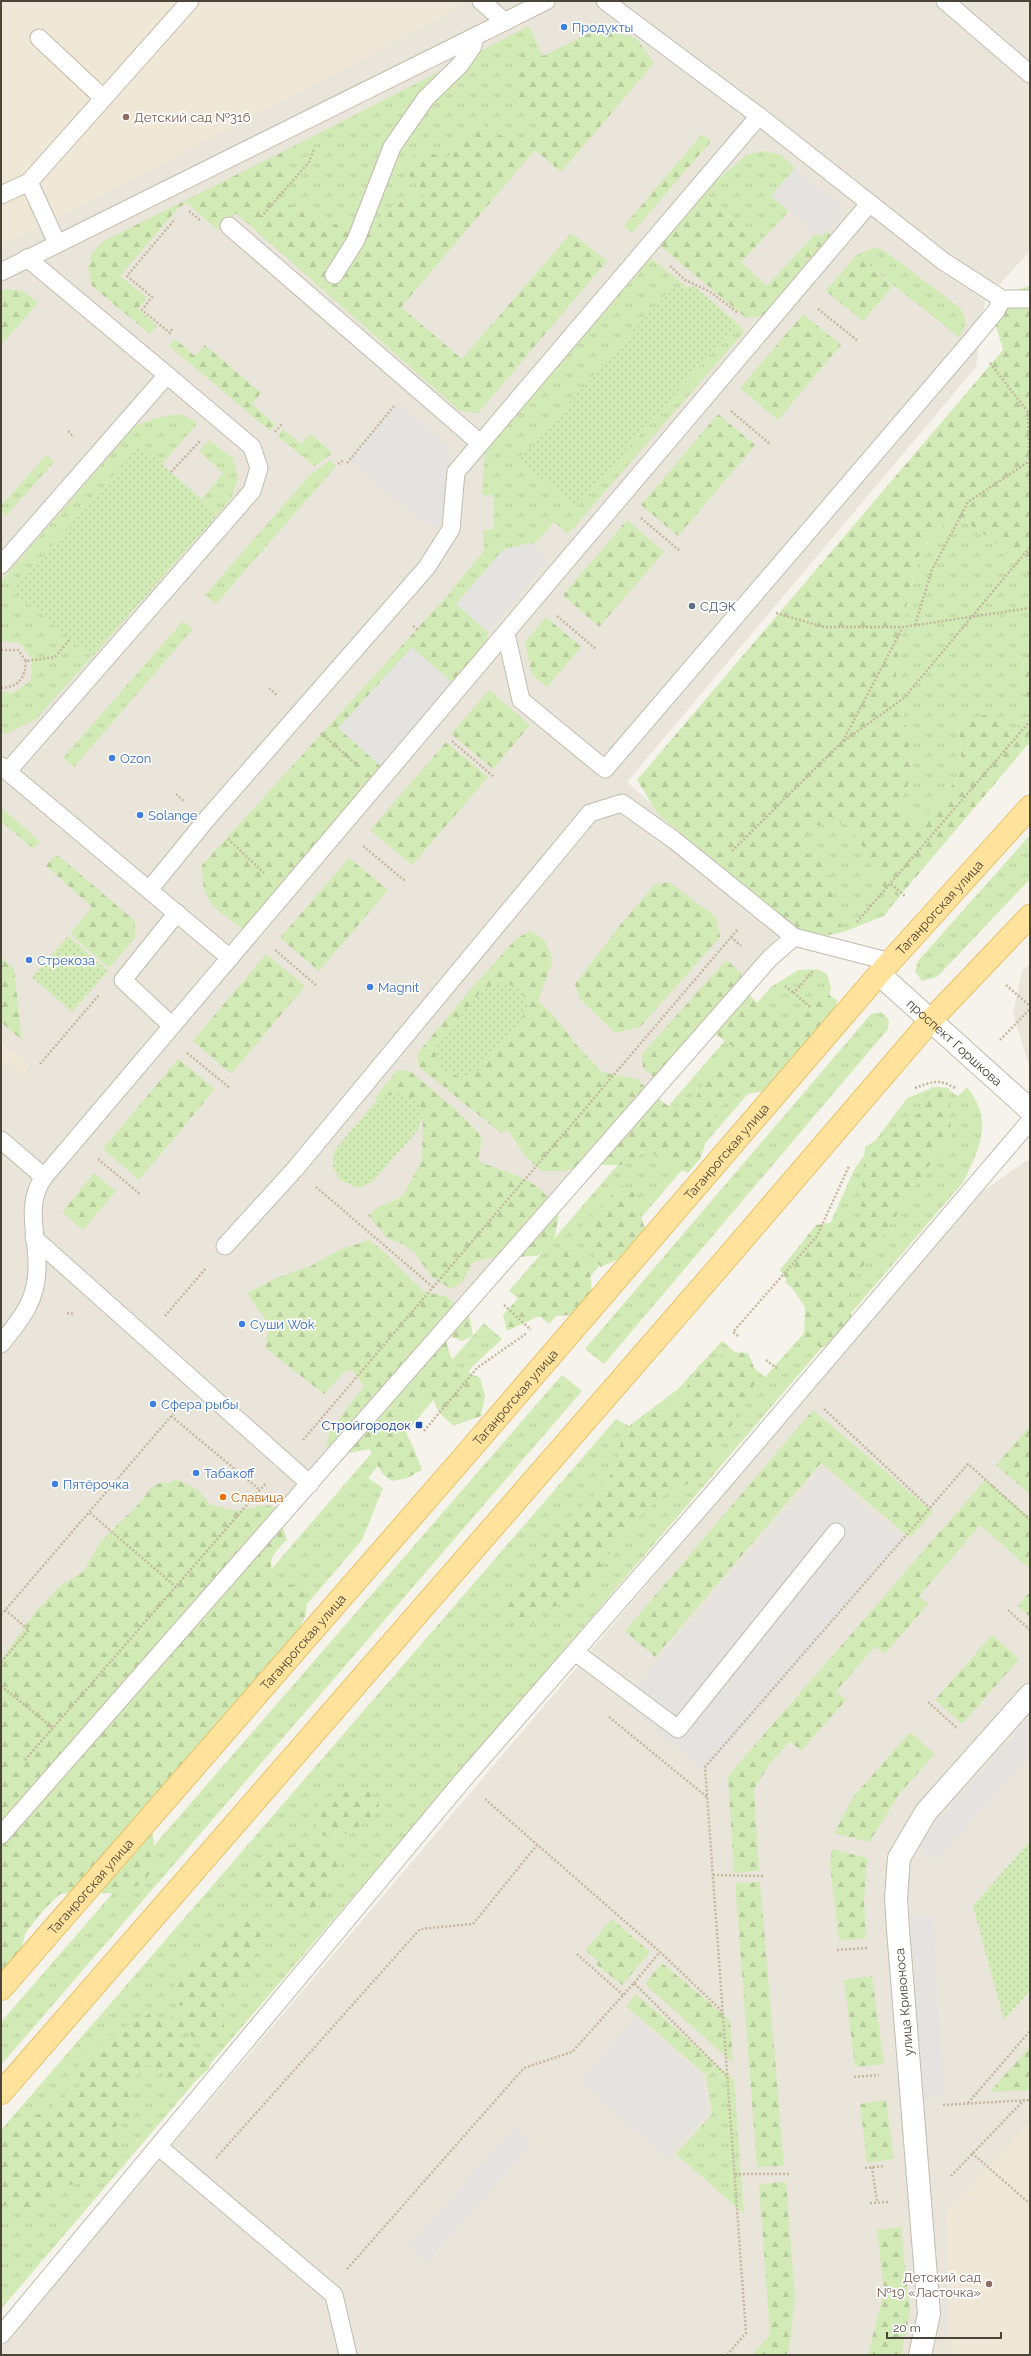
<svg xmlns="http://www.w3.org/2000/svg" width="1031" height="2356" viewBox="0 0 1031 2356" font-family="Raleway,sans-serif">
<defs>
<pattern id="grass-tufts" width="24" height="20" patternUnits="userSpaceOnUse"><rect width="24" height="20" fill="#d2eab5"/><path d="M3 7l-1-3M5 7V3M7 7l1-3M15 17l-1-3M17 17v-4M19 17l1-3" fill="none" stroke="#b6ca9c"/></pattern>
<pattern id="forest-firs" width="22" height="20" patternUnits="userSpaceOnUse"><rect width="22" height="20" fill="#d2eab5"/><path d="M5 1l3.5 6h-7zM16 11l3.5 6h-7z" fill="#b6ca9c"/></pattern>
<pattern id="park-dots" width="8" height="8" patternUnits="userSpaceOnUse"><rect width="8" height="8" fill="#d2eab5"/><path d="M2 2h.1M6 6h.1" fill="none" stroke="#b6ca9c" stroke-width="1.8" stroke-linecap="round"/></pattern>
</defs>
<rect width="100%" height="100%" fill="#f6f3ec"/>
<g fill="#eae5da">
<polygon points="1,1 1030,1 1030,251 985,300 976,367 627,782 788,925 1,1823"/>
<polygon points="1030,964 1030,1068 1013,1014 1022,971"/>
<polygon points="1026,1161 1030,1161 1030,2355 1,2355 1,2347 976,1196"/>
</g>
<g fill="#efe8d6">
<polygon points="1,1 460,1 446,16 1,247"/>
<polygon points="1,1042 30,1066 21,1076 12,1065 1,1062"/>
<polygon points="1030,2123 1030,2355 951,2355 946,2212"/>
</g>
<g fill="url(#grass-tufts)">
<polygon points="529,26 543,56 518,100 542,119 544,131 537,139 498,135 482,124 461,139 425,197 399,202 383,213 377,234 356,218 332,225 274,198 285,174 286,150"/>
<path d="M764,151L781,155L795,168L771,196L789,211L765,237C734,229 725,215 704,192L746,155Z"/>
<path d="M873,248L882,249L959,307C968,319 967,325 959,337L856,255Z"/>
<polygon points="651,258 686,286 670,290 576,508 737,323 745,331 568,534 554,522 533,545 530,543 503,550 456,604 447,596 484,551 483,530 494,529 494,495 482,495 485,449"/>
<polygon points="179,414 191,419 197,424 162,464 140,445 70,639 92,657 36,719 6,734 1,732 1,692 13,693 31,680 32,659 20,643 1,641 1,581 135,426 156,418"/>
<polygon points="283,429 301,444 310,434 333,453 314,466 278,436"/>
<polygon points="209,440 233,458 238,479 231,499 218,514 202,499 223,473 199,451"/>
<polygon points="46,455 54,462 6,516 1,511 1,506"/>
<polygon points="330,460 336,466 216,604 205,595 310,475"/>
<path d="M951,516C983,528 1006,552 1030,576V653L1023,661L1021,689L1030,700V714L1014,730L959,726L961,754L958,777L930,815L913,819L900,801L912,777L908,737L896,674L906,607L921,549Z"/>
<polygon points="183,621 193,629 74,767 63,758"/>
<polygon points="1,807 40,842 33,849 1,821"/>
<polygon points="846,823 861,844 882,887 899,897 884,916 843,932 825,864 797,848 813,826"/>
<polygon points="1030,835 1030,879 937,977 922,981 915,971 918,961"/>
<polygon points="817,969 827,974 831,987 829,1000 549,1324 509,1291 771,987 798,970"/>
<polygon points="881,1012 889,1020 888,1029 604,1364 585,1349 871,1014"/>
<path d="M935,1087L945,1088L958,1096L967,1087C994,1121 980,1146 964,1181L1,2309V2130L616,1419L629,1426L678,1389L722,1341L765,1377L822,1313L785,1282L824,1237L855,1168L907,1098Z"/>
<polygon points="484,1323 502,1339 473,1366 458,1385 450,1380 368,1478 383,1488 362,1540 1,1960 1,1882"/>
<polygon points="562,1375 582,1391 1,2065 1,2022"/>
<polygon points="717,2065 734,2080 744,2214 676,2154 712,2114 706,2076"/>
</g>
<g fill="url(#forest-firs)">
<polygon points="600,28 636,38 654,63 561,172 535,150 401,307 462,359 571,233 607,261 478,413 460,411 236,213 219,231 187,203 178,208 120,276 147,298 138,309 157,326 150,334 92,286 88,269 92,253 102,242 286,150 285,174 274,198 332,225 356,218 377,234 382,213 399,202 425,197 407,172 417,148 447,159 461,139 482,124 498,135 537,138 544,131 542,119 518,100 517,83 522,52 543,56"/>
<polygon points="702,134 711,141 632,233 624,226"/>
<path d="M704,192C725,215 734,229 765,237L741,262L767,286L816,233L821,237L826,231L834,238L763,316L746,318L658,244Z"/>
<polygon points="856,255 893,286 863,321 826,291"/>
<path d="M1030,286V576C1006,552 983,528 951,516L921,549L906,607L896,674L908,737L912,777L900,801L913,819L930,815L958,777L961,754L959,726L978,716L996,714L1014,730L1030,714V742L899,897L882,887L861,844L846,823L813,826L798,848L825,864L843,932L810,939L658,814L637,780L1003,350L994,319L1020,289Z"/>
<polygon points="7,289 23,291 38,303 1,345 1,291"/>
<polygon points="803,314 841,345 778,420 740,388"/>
<polygon points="175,339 195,356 205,345 261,393 252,404 275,424 270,431 169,346"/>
<polygon points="718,414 755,445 678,536 641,505"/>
<polygon points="627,520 664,552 599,627 563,595"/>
<path d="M447,596L488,632L486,650L456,686L338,728L383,768L244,930C216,909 201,904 202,865Z"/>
<polygon points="546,617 581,647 547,687 532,675 525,642"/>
<polygon points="1030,653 1030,700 1021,690 1023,661"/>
<polygon points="489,690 530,725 493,769 451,734"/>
<polygon points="446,742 488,777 412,865 370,830"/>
<polygon points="56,854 135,921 135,938 109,968 70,934 92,907 46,866"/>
<polygon points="349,858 388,890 319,971 280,938"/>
<polygon points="669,882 716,917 720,937 640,1027 615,1033 580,999 575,984 621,924 655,884"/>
<polygon points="531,930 545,941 553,960 538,1001 555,1017 579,1048 602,1072 637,1079 649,1091 582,1166 565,1171 542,1171 526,1157 508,1130 501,1133 419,1067 417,1054 469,991 516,939"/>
<polygon points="266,954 305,986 231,1074 193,1041"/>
<polygon points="1,957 14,969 22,1040 1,1022"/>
<polygon points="726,960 741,973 740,986 655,1078 643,1068 642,1054"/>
<polygon points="749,994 767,1014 785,1028 818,1001 829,995 837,1000 835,1015 767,1091 746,1094 736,1089 715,1115 700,1159 688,1173 657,1158 651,1149 621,1165 594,1165 653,1099 659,1099 670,1107 694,1101 712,1069 725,1060 732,1046 710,1030"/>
<polygon points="178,1059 215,1089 139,1180 103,1149"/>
<path d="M397,1070L410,1071L455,1109L477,1131L482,1140L478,1161C499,1171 524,1174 542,1191C549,1198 554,1208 559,1216L553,1244L537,1256L491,1258L473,1262L463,1281L451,1289L431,1276L415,1253L403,1244L388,1239L368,1215L381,1206L402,1197L422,1160L423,1115L418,1100L399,1093L374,1099Z"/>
<polygon points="932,1087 949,1088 951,1138 927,1168 851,1285 851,1335 821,1348 804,1338 805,1307 780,1270 816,1225 860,1218 865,1147 921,1112"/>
<polygon points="94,1173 116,1191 83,1230 62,1212"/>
<polygon points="621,1186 632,1188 646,1232 627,1255 601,1267 599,1265 586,1240 577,1235 583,1224"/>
<path d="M369,1240L383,1251L424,1292L445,1296L469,1314L473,1336L462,1341L445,1334C450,1362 454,1366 480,1378L485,1396L481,1416L453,1426L438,1411L432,1396L425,1399L401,1422L415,1451L422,1470L407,1478L392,1481C377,1473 379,1462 369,1449L344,1454L326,1447L330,1431L364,1386L352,1370L344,1372L324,1394L265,1348L269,1325L247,1293L276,1278L311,1266L339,1250Z"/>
<polygon points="567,1244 589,1263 593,1300 573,1315 537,1317 507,1331 503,1315"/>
<polygon points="732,1352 748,1353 754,1367 755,1383 746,1401 737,1411 734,1423 725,1432 717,1457 711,1467 702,1477 665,1495 640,1516 606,1558 587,1593 576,1600 548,1608 533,1623 526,1626 513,1626 510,1620 500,1612 499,1605 517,1588 544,1555 545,1548 569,1519 607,1481 618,1461 619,1449 622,1440 645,1417 670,1405 683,1394 699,1365"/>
<polygon points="813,1410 933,1512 910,1538 821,1463 655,1657 625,1631"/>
<polygon points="1030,1426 1030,1494 996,1465"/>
<path d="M176,1479L198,1490L211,1505L237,1511L265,1505L277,1508L287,1540C273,1553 264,1564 278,1581L303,1588L307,1599L306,1614L299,1630L272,1670L151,1825C155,1838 152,1850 157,1862L143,1883L116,1894L95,1892L60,1894L40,1913L25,1934L22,1947L1,1988V1660L37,1610L61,1585L83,1572L101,1541L139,1504L151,1488L161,1482L170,1483Z"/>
<polygon points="986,1479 1030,1518 1030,1569 980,1525 919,1596 928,1604 885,1654 875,1646 836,1691 846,1700 801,1751 790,1741 770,1763 754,1789 759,1871 734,1873 728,1776"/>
<polygon points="1030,1592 1030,1617 1018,1606"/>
<polygon points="992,1635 1019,1659 962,1724 935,1700"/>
<polygon points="910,1732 935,1754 900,1793 869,1842 834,1833 854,1796"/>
<path d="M360,1789L369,1790L379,1801L378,1812C362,1823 336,1848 317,1831C306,1794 334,1796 360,1789Z"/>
<path d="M280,1842C284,1844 288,1846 292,1847C308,1849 339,1842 341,1866C338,1871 335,1877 332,1882C327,1892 328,1901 317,1908C301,1920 222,1890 260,1855C265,1850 272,1843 280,1842Z"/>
<polygon points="832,1849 867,1858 864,1900 866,1938 839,1941 830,1865"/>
<polygon points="760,1882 784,2166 757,2167 735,1883"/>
<path d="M253,1916L258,1920L261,1938L253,1968L255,1974L228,1995L221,2003L224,2029L219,2038L196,2040L181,2027L174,2029L178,2042C197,2048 207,2047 210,2068L185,2090L171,2092L163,2086L164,2070L148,2065L141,2069L127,2090L133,2114L129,2120L113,2128L126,2163C109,2184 83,2183 59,2186L37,2210L3,2205L1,2197V2146L26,2120L49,2109L56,2099L76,2089L81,2084L78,2065C95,2042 126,2026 151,2013L165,2020L192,2006L176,2005L174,1985L187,1965L209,1951L240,1918Z"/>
<polygon points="612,1919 650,1952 622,1985 596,1964 598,1961 585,1950"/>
<polygon points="662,1963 730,2020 733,2063 645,1984"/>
<polygon points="872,1976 884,2064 855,2067 844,1980"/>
<polygon points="636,1994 716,2064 706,2075 626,2006"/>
<polygon points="1030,2046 1030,2090 990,2092"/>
<polygon points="886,2100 894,2159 867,2163 860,2104"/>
<polygon points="786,2182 795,2297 789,2351 786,2355 752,2355 770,2335 759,2184"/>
<polygon points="901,2227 910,2312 901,2355 868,2355 884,2292 877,2230"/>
</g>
<g fill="url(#park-dots)">
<polygon points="694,286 737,323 576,508 520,459 670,289"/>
<polygon points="140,445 218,514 92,657 13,591"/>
<polygon points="68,936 108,971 72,1012 32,977"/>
<polygon points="503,982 522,990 527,1005 522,1020 476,1072 462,1078 445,1071 436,1057 438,1041 484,988"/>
<polygon points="399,1093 418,1100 423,1115 418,1130 372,1182 358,1188 340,1180 333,1167 334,1151 379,1098"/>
<polygon points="1030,1841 1030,1990 1004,2020 973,1906"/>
</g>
<g fill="#e5e3e0">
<polygon points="795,168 844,210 821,237 771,196"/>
<polygon points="398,403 450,449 446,515 437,527 419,519 349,460"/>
<polygon points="531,543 549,559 488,632 456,604 503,550"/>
<polygon points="412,647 456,686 383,768 338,728"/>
<polygon points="822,1470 904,1540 706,1772 623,1702"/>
<polygon points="1030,1717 1030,1755 935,1861 917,1845"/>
<polygon points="933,1916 944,2097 922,2099 911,1918"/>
<polygon points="636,2018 702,2076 708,2112 667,2158 580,2081"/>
<polygon points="514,2128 532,2143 427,2262 409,2246"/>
</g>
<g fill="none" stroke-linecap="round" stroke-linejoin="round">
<g stroke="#c2bbae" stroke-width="19">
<g id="service">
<polyline points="481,1 505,22"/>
<polyline points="605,1 759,116 943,261 1002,299 1030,299"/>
<polyline points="945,1 1030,74"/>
<polyline points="39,38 103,98"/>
<polyline points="1,195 29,182"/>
<polyline points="229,226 480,443"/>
<polyline points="57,243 29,182 190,1"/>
<polyline points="27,258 167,375"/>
<polyline points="1,272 546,1"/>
<polyline points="334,275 356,240 392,147 426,98 460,65 473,46 475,37"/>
<polyline points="1,565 167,375 252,447 259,468 252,491 8,771"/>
<polyline points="506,634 521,700 605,769 972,340 996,311 1002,299"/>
<polyline points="1,766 230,958"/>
<polyline points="149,890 206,820 427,567 451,529 456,472 759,116"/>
<polyline points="172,1026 123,980 177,913"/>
<polyline points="1,1140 44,1177"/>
<polyline points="34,1238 310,1484"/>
<polyline points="225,1246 295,1169 590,813 622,803 674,840 794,937"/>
<path d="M1,1344C21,1319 37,1301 37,1267C38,1236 24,1205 44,1177L869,204"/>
<polyline points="575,1652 678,1729 836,1532"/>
<polyline points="1,1835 770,958 794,937 891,962"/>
<polyline points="159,2147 334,2295 348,2355"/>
<polyline points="1,2335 463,1780 714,1492 1030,1121"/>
</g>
</g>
<g stroke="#c2bbae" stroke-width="24">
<polyline id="minor" points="920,2355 929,2314 898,1929 896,1898 899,1858 926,1812 1030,1695"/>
</g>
<g stroke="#c2bbae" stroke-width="24">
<g id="tertiary">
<path id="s1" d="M879,974L1030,1110"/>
</g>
</g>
<g stroke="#e6c16a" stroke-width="24">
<g id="primary">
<path id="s2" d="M1,1989L461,1460L879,974L1030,807"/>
<polyline points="1,2093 713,1274 931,1020 1030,916"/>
</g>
</g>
<g stroke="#c4b79f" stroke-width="2.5" stroke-dasharray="2 2" stroke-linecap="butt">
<polyline points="189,211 201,221"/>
<polyline points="261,217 309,162 314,149"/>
<polyline points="670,266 685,280 709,291 738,313"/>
<polyline points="818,309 858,341"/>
<polyline points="172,329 170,333 142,310 152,297 127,276 175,219"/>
<polyline points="990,363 1028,412 1030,487"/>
<polyline points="731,411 770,444"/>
<polyline points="68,431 74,437"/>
<polyline points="275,432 283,423"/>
<polyline points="347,463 394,406"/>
<polyline points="338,464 344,460"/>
<polyline points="171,472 200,441"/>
<polyline points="641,518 680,551"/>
<polyline points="776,613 824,627 903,627"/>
<polyline points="557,616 596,649"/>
<polyline points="915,625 932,570 968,502 1028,462"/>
<polyline points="413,626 418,630"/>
<polyline points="1,650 18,650 26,661 55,657 70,639"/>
<path d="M1,688C19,687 25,678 26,661"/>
<polyline points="269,688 278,696"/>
<polyline points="321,733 356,764"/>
<polyline points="452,741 494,777"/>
<polyline points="844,741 904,698 1030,547"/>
<polyline points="176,794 185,802"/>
<polyline points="228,839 264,873"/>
<polyline points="363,846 405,881"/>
<polyline points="732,851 843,741 903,627 1030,608"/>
<polyline points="891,884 906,897"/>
<polyline points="857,922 1030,721"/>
<polyline points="731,937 741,946"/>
<polyline points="275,950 317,986"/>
<polyline points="1006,985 1030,1006"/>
<polyline points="785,986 794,993"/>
<polyline points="810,1007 794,993 813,971"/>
<polyline points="1000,1040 1030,1009"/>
<polyline points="187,1053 230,1088"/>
<polyline points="40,1064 99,995"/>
<path d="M915,1088C932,1082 938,1078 955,1088L956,1086"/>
<polyline points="98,1159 140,1194"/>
<polyline points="316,1187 434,1288"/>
<polyline points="504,1305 531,1330"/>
<polyline points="67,1313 74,1314"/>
<polyline points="165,1316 206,1268"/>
<polyline points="738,1336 733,1332 817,1236 849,1166"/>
<polyline points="766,1360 779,1370"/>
<polyline points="824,1409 930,1508"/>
<polyline points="171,1416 260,1490"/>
<polyline points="424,1431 477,1368 527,1333"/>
<polyline points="303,1440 738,929"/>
<polyline points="90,1513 176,1587"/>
<polyline points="1008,1610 1030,1630"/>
<polyline points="1,1615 179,1407"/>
<polyline points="1,1662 29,1630 5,1610"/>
<polyline points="1,1686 53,1728"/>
<polyline points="928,1702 958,1729"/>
<polyline points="609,1717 707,1797"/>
<polyline points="25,1760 266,1483"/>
<polyline points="485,1799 660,1952 723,2012"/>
<polyline points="713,1875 764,1876"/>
<polyline points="837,1950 868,1948"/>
<polyline points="577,1954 623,1995"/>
<polyline points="634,1983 660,1952"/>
<polyline points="854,2077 879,2075"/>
<polyline points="968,2103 1030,2031"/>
<polyline points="943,2105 1030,2100"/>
<polyline points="972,2153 1030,2204"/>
<polyline points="216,2158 420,1929 473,1924 537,1845"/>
<polyline points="872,2167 877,2202"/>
<polyline points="865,2168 885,2166"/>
<polyline points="735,2174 790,2174"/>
<polyline points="951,2176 1024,2100"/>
<polyline points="870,2203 888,2202"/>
<polyline points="347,2269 524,2068 572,2052 634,1983 727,2076"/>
<polyline points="727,2355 746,2333 705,1767 968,1464 1030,1520"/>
</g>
<use href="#service" stroke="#fff" stroke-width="17"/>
<use href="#minor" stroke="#fff" stroke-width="22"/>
<use href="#tertiary" stroke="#fff" stroke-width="22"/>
<use href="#primary" stroke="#ffe39c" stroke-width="22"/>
</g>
<g fill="#3f7fe0" stroke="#fff" stroke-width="1.5">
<circle cx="564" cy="27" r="4"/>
<circle cx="112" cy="758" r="4"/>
<circle cx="140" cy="815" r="4"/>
<circle cx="29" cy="960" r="4"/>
<circle cx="370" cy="987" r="4"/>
<circle cx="242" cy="1324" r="4"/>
<circle cx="153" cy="1404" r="4"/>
<circle cx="196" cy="1473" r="4"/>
<circle cx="55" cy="1484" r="4"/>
</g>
<g fill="#8d6e63" stroke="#fff" stroke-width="1.5">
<circle cx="126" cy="117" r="4"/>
<circle cx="989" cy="2284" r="4"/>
</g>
<circle fill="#5c6f8a" stroke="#fff" stroke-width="1.5" cx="692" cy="606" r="4"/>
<rect fill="#1a4fb4" stroke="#fff" stroke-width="1.5" x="415" y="1421" width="8" height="8" rx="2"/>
<circle fill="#e8710a" stroke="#fff" stroke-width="1.5" cx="223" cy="1497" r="4"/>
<g text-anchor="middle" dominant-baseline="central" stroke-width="3.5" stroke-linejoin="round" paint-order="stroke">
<g font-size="13" fill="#366cbe" stroke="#fff" text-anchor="start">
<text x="572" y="27">Продукты</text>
<text x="120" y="758">Ozon</text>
<text x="148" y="815">Solange</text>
<text x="37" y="960">Стрекоза</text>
<text x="378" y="987">Magnit</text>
<text x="250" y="1324">Суши Wok</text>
<text x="161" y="1404">Сфера рыбы</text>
<text x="204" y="1473">Табакoff</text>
<text x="63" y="1484">Пятёрочка</text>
</g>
<g font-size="13" fill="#785e54" stroke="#fff" text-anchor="start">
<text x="134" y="117">Детский сад №316</text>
<text x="981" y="2277" text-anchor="end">Детский сад<tspan x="981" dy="15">№19 «Ласточка»</tspan></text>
</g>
<g font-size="13" fill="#4e5e75" stroke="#fff" text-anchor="start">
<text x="700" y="606">СДЭК</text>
</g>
<g font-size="13" fill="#4b4439" stroke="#fff">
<text stroke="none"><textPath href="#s2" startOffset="1432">Таганрогская улица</textPath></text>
<text stroke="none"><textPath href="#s1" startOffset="102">проспект Горшкова</textPath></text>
<text stroke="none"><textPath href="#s2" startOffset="1108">Таганрогская улица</textPath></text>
<text stroke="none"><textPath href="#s2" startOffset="784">Таганрогская улица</textPath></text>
<text stroke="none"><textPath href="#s2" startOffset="460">Таганрогская улица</textPath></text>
<text stroke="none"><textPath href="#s2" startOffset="136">Таганрогская улица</textPath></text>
<text transform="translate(904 2002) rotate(-95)">улица Кривоноса</text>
</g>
<g font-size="13" fill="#164399" stroke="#fff" text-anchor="end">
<text x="411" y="1425">Стройгородок</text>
</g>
<g font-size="13" fill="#c56008" stroke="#fff" text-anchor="start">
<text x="231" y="1497">Славица</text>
</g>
</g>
<rect width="1031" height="2356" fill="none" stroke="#4b4439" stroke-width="4"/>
<path d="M887 2332v6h114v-6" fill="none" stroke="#4b4439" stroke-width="2"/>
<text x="893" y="2332" font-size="12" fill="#4b4439" stroke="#ffffff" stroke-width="3" paint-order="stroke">20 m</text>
</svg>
